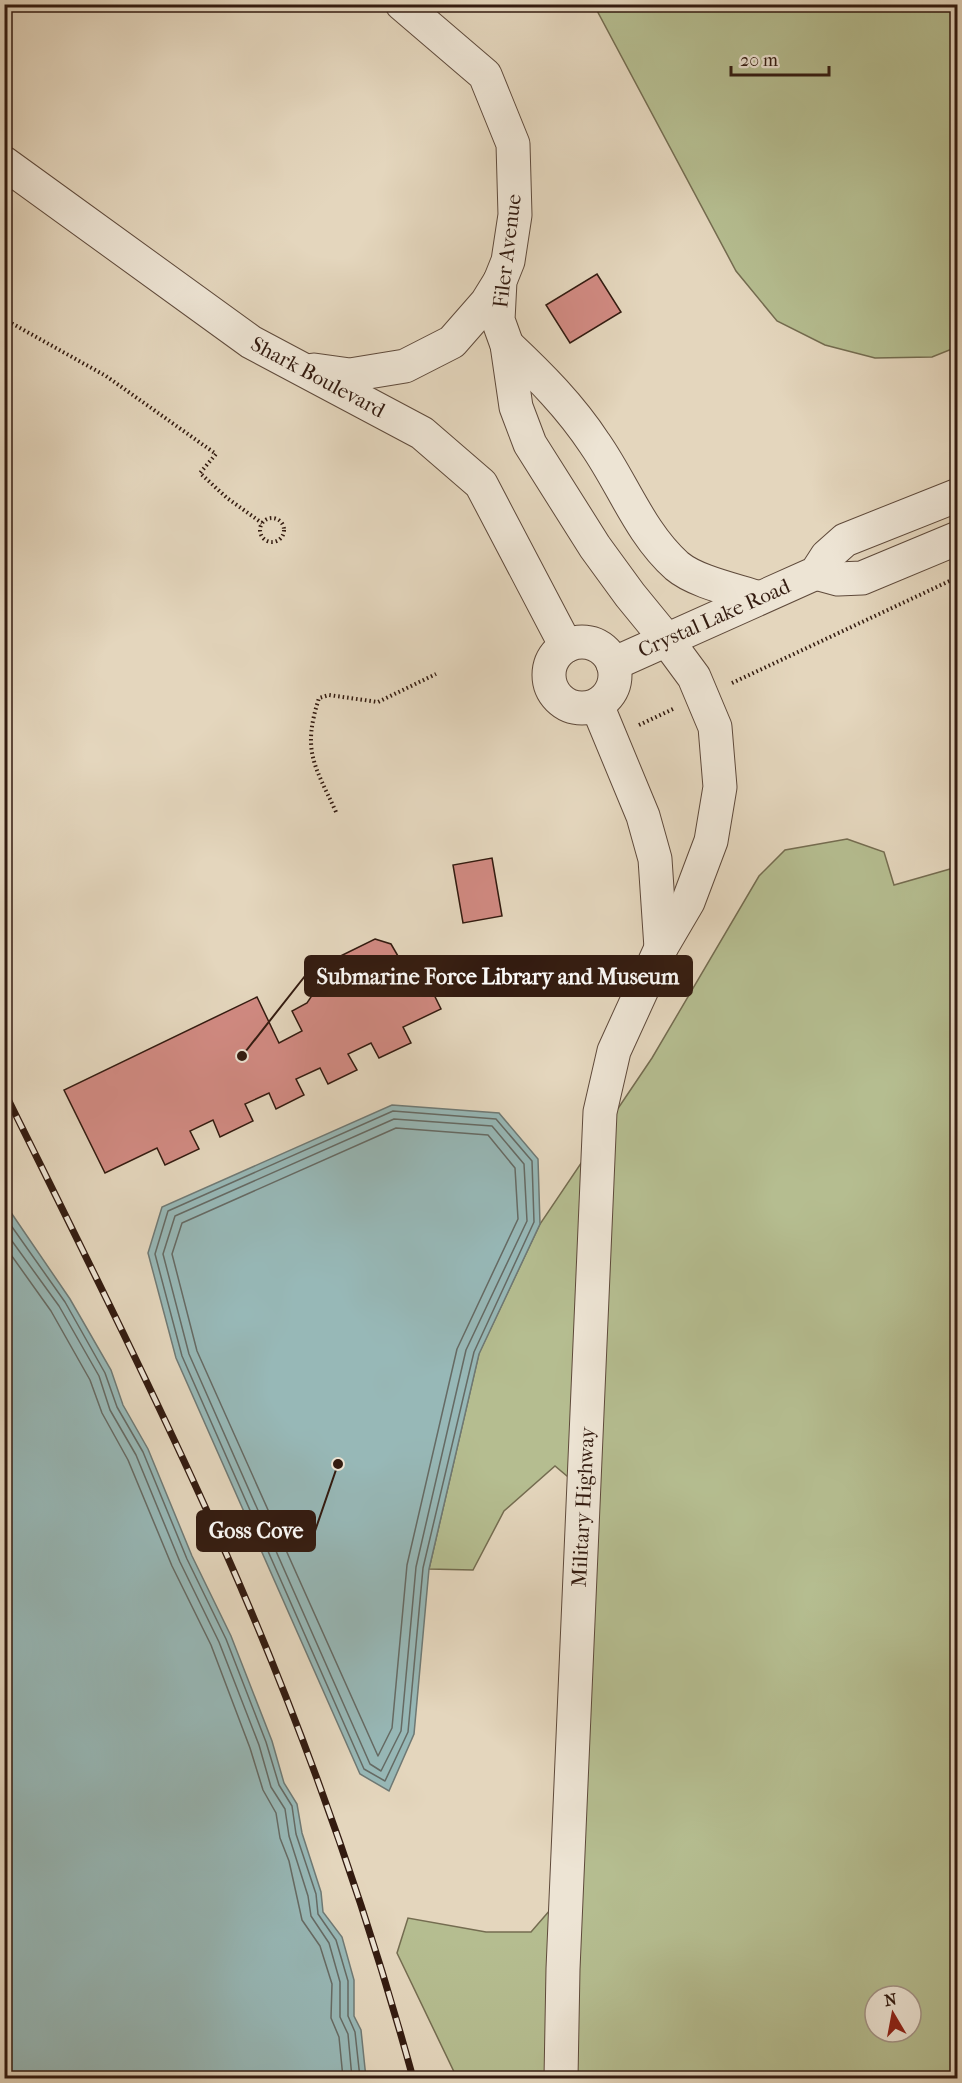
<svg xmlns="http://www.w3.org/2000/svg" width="962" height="2083" viewBox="0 0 962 2083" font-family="'IM FELL French Canon',serif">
<rect width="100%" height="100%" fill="#e4d6bd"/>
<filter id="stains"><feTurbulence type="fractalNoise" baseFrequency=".00333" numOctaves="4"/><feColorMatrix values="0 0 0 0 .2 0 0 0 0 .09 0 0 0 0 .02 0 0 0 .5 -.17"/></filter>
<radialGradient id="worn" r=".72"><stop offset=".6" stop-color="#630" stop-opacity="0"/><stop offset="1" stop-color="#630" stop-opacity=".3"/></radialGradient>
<g fill="#b5bd90" stroke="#746c50" stroke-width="1.5" fill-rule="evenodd">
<polygon points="594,5 957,5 957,347 932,357 875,358 825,345 777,321 736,271"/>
<path d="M847,839L884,852L894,885L957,867V2078H457L397,1953L408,1918L486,1932H531L583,1872L599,1503L555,1466L504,1511L473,1570L429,1569L479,1353L540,1224L652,1058L759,876L785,850ZM875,1996H911V2032H875Z"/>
</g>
<g fill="#97b8b7" stroke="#6f7974" stroke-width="1.5">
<polygon points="392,1105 499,1113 538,1159 540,1224 479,1354 429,1569 414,1734 389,1791 360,1774 176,1358 148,1253 162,1207"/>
<polygon points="12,1214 70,1299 111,1370 123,1405 148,1449 192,1556 231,1636 272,1741 284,1783 297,1804 302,1833 321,1892 323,1912 342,1937 354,1980 354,2016 361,2030 366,2078 5,2078 4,1218"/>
</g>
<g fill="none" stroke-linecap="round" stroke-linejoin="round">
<g stroke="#656a64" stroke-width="1.5">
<polygon points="393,1111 496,1119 532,1161 534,1222 474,1352 423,1568 408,1732 385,1781 364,1769 182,1356 155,1254 168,1211"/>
<polygon points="394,1119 492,1126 524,1164 527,1221 466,1350 416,1567 401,1731 381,1771 370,1764 189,1354 163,1254 175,1216"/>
<polygon points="396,1128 488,1135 515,1168 518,1219 457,1349 407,1565 392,1728 378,1756 197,1351 172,1254 182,1223"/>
<polyline points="4,1223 10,1224 65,1302 105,1373 117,1407 143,1452 187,1559 226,1639 266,1742 279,1785 292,1806 296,1834 316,1894 318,1914 336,1940 348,1981 348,2016 355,2032 360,2078"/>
<polyline points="4,1230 59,1306 99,1376 110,1410 136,1455 180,1562 219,1642 259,1745 271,1787 285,1809 289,1836 308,1896 311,1916 329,1943 340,1982 340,2017 348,2034 352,2078"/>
<polyline points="4,1245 51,1311 90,1380 102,1413 128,1460 172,1566 211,1645 250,1748 263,1790 276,1813 280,1838 289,1861 302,1920 320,1946 332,1984 331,2018 339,2037 343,2078"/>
</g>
</g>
<g fill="#d18a82" stroke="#331b10" stroke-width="1.5">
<polygon points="597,274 621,312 570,343 546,305"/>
<polygon points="492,858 502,916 463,923 453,865"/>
<polygon points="375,939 391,944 402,963 415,956 441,1009 403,1027 411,1043 379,1058 371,1043 348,1054 357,1070 328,1084 320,1068 296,1079 304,1095 276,1109 269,1093 245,1104 253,1121 220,1137 213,1120 190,1131 199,1149 165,1165 157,1148 105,1173 64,1090 257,997 279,1043 302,1031 292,1011 307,1003 311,997 312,991 306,973"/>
</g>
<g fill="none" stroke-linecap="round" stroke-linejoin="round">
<g stroke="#5f4a3b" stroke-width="35">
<g id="minor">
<polyline points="402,4 485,75 513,144 515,215 508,261 500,281 498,320 507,345 516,407 530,444 595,547 630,595 666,639"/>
<polyline points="4,163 251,342 422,433 481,484 566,646"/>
<path d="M507,345C540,376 570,406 595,444C623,484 640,533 677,566C696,582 735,590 759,598"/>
<polyline points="314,370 350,375 405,366 452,342 487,302 500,281"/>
</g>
</g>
<g stroke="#5f4a3b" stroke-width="35">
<g id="tertiary">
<polyline points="816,573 838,579 862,578 958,538"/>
<circle cx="582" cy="675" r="33"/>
<polyline points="613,664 816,573 827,556 845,540 958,495"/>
<polyline points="597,705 643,816 655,859 661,948"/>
<polyline points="561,2078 563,1969 600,1112 614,1051 661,948 688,902 711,841 720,787 715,727 694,677 666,639"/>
</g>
</g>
<g stroke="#331b10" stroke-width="4" stroke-dasharray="1.5 3" stroke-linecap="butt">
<polyline points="4,319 106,376 216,454 200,473 227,498 262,523"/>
<circle cx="272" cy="530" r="12"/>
<polyline points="732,683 958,577"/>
<polyline points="639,725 673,709"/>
<path d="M336,812C314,764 302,751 319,698L329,695L378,702L436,674"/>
</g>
<use href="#minor" stroke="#ede4d4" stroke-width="33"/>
<use href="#tertiary" stroke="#ede4d4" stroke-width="33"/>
<g stroke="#331b10" stroke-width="7">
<path id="rail" d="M4,1091C78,1241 153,1390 221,1542C298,1715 363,1896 413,2078"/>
</g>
<use href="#rail" stroke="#ede4d4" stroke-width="4.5" stroke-dasharray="14" stroke-linecap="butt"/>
</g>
<g text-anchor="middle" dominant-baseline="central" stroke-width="4.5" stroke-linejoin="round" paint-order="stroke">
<g font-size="21" fill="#331b10" stroke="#ede4d4">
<text transform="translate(507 251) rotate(-83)">Filer Avenue</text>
<text transform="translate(318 377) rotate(28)">Shark Boulevard</text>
<text transform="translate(714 618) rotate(-24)">Crystal Lake Road</text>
<text transform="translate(583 1507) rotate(-87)">Military Highway</text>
</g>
</g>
<path fill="none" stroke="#331b10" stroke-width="2" d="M242 1056L305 976M338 1464L315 1531"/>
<g fill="#331b10" stroke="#ede4d4" stroke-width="2">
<circle cx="242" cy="1056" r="6"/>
<circle cx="338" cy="1464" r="6"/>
</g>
<g fill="#331b10" stroke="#331b10" stroke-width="2">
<rect x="305" y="956" width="387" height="40" rx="6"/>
<rect x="197" y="1511" width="118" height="40" rx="6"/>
</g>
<g font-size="22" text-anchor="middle" font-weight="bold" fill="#fff">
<text x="498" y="984">Submarine Force Library and Museum</text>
<text x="256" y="1538">Goss Cove</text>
</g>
<rect width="962" height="2083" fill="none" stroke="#e4d6bd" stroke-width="24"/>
<rect x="6" y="6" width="950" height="2071" fill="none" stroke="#331b10" stroke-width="3"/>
<rect x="12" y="12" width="938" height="2059" fill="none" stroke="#331b10" stroke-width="1.5"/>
<g transform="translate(893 2014) rotate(350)"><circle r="28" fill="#ede4d4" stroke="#a39486" stroke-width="1.5"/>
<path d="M0-4.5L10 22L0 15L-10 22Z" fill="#8f2418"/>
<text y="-9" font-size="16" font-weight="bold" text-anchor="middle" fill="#331b10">N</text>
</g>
<path d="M731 66v9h98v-9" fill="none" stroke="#331b10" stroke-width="3"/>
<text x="740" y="66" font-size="18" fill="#331b10" stroke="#ede4d4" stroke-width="4.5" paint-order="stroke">20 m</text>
<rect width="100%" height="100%" filter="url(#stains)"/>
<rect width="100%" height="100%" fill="url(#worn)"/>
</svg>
